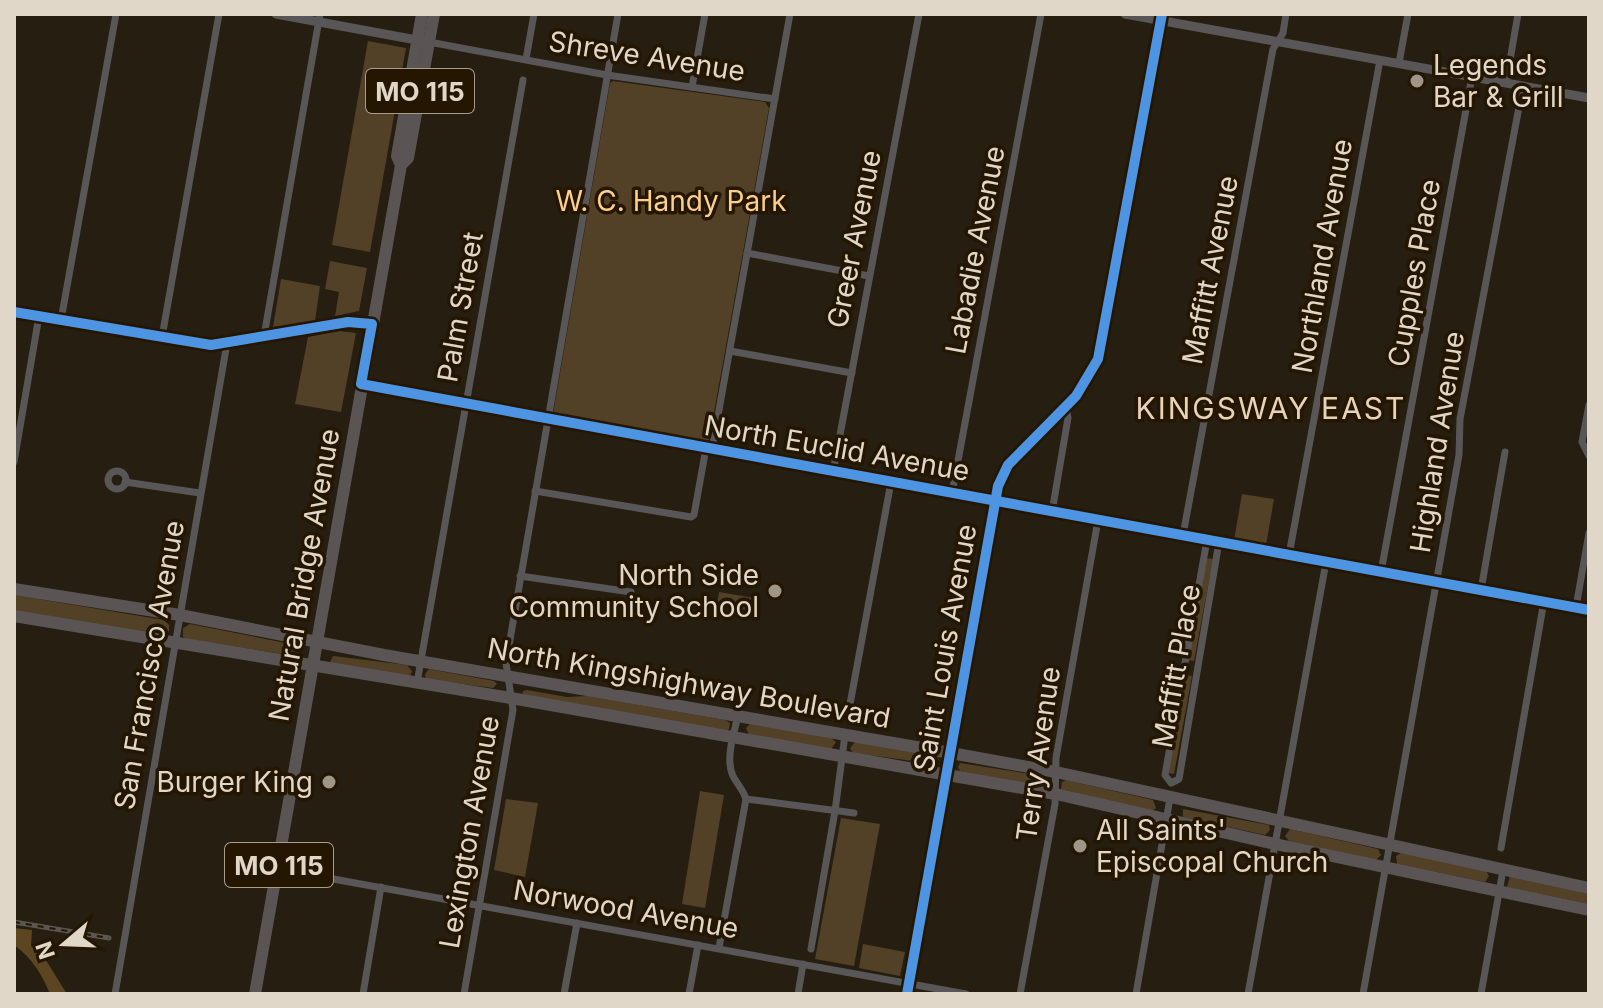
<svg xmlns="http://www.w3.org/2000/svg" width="1603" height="1008" viewBox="0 0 1603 1008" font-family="Inter,sans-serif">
<rect width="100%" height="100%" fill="#261e10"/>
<g fill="#524126">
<polygon points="368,41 406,48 370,252 332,245"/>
<polygon points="613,81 765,102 769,108 709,440 706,443 553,414 610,83"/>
<polygon points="330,261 367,268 359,311 335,316 339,292 325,289"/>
<polygon points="281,279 320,286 315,321 273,327"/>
<polygon points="339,331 356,333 341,412 295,404 308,337"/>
<polygon points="1242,494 1274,499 1266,545 1234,540"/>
<polygon points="1206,558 1213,559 1194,661 1188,660"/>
<polygon points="719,592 754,598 752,611 717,605"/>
<polygon points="14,595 164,620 169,625 169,631 164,635 14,611"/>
<polygon points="190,624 296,645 299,653 295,656 187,639 183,637 183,628"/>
<polygon points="333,656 407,665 412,671 410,676 332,664 330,662"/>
<polygon points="429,669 494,681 497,684 493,688 426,679 425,674"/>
<polygon points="1186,675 1192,676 1174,774 1168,773"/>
<polygon points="527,690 567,697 587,696 725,720 730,723 729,729 725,732 522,695 523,691"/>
<polygon points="750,724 831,738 836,742 831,749 749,735 746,728"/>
<polygon points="855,742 937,756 939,760 936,764 853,753 850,748"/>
<polygon points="960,763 1043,776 1047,783 1038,786 960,771 958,767"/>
<polygon points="1066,780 1153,800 1156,808 1152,811 1061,789 1062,782"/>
<polygon points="700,791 724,795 705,908 682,904"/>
<polygon points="506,799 538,803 525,877 494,870"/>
<polygon points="1183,809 1269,825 1270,830 1265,835 1183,817"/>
<polygon points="841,818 880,824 854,966 815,959"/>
<polygon points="1290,829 1378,849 1381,855 1376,860 1289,841 1285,836"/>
<polygon points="1401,853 1486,871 1489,876 1485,882 1397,864 1396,856"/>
<polygon points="1510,876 1589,893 1589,904 1507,887"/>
<polygon points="863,944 905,952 900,976 859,968"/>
</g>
<path fill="#5c4621" d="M14,928L32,930L31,946L47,962L67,994H50C42,974 32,958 14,945Z"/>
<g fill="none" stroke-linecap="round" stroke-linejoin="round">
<g stroke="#595657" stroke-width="7">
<polyline points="429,42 607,75 775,99"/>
<polyline points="526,59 534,14"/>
<polyline points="1399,63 1408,14"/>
<polyline points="1506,83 1518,14"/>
<polyline points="692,87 705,14"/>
<polyline points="747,253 869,276"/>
<polyline points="14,312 211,345 348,322 372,324"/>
<polyline points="61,320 116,14"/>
<polyline points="264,336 320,14"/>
<polyline points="162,337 219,14"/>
<polyline points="730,351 852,373"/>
<polyline points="361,384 1589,610"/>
<polyline points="1589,405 1582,442 1589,456"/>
<polyline points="712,449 790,14"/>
<polyline points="14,462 39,316"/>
<circle cx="117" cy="480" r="9"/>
<polyline points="833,472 919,14"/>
<polyline points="125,482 200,493"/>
<polyline points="535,491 691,517 694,515 706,448"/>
<polyline points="952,493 1041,14"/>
<polyline points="1052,512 1068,418 1066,408"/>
<polyline points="1183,535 1273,49 1283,33 1286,14"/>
<polyline points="1207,540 1165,775 1171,783 1179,779 1219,542"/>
<polyline points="1289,555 1380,60"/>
<polyline points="1381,572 1472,77"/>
<polyline points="520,576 631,592"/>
<polyline points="1481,590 1505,452"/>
<polyline points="1576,607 1589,533"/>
<polyline points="417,683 523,80"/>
<polyline points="848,715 891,482"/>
<polyline points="746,799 854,813"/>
<polyline points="1501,848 1544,601"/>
<polyline points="278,869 966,994"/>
<path d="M719,948L746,799C743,789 737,784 733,776C725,759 734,733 738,716"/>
<polyline points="811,949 835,811 845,735"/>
<polyline points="115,994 227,343"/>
<polyline points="363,994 381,887"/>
<polyline points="464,994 513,710 506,663 618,14"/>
<polyline points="564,994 577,923"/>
<polyline points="689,994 698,945"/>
<polyline points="798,994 803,964"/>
<polyline points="1020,994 1055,804 1056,758 1098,520"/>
<polyline points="1136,994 1170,798"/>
<polyline points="1248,994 1326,562"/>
<polyline points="1363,994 1459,455 1460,419 1523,86"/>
<polyline points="1481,994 1503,870"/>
</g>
<g stroke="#595657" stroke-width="9">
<polyline points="276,14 422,41"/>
<polyline points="1125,14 1589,98"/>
<polyline points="907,994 998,486 1008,465 1076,396 1098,359 1162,14"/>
</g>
<g stroke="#5a5554" stroke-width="12">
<polyline points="401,165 397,156 422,14"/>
<polyline points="14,589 180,615 384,655 951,753 1056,772 1589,888"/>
<polyline points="14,616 511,698 1056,794 1275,844 1589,910"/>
<polyline points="255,994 401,165 408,158 434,14"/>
</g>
<g stroke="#5c5651" stroke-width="5">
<polyline id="rail" points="14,922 109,938"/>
</g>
<use href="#rail" stroke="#241601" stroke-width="2" stroke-dasharray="6" stroke-linecap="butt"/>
<g stroke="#241601" stroke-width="15">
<g id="cycleway">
<polyline points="14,312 211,345 348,322 372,324 361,384 1589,610"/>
<polyline points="907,994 998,486 1008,465 1076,396 1098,359 1162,14"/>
</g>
</g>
<use href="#cycleway" stroke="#4d94e3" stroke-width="10"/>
</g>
<g fill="#9f9688" stroke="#241601" stroke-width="3">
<circle cx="1417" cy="81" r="8"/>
<circle cx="775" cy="591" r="8"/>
<circle cx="329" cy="782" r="8"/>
<circle cx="1080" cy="846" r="8"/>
</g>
<g text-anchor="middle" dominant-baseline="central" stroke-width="7" stroke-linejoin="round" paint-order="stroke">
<g fill="#241601" stroke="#a89d8d" stroke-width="2">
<rect x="366" y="69" width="108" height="44" rx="6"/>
<rect x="225" y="843" width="108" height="44" rx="6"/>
</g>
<g font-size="26" font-weight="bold" fill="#e0d7c9">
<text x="420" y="91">MO 115</text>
<text x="279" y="865">MO 115</text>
</g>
<g font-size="28" fill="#e0d7c9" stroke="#241601">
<text transform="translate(647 56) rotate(9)">Shreve Avenue</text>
<text transform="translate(854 239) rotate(-79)">Greer Avenue</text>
<text transform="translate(975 250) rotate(-79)">Labadie Avenue</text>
<text transform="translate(1322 256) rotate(-80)">Northland Avenue</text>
<text transform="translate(1210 270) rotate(-79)">Maffitt Avenue</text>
<text transform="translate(1414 273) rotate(-80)">Cupples Place</text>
<text transform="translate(460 307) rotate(-80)">Palm Street</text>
<text transform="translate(1437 442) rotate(-81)">Highland Avenue</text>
<text transform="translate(837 448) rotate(10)">North Euclid Avenue</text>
<text transform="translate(304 575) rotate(-80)">Natural Bridge Avenue</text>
<text transform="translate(945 648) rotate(-80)">Saint Louis Avenue</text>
<text transform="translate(149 665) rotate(-80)">San Francisco Avenue</text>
<text transform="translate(1176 666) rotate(-80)">Maffitt Place</text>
<text transform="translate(689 683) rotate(10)">North Kingshighway Boulevard</text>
<text transform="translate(1038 754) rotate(-82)">Terry Avenue</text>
<text transform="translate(469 832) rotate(-80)">Lexington Avenue</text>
<text transform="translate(626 909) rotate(10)">Norwood Avenue</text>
</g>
<g font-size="28" fill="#e0d7c9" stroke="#241601" text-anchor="start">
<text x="1433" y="65">Legends<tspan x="1433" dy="32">Bar &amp; Grill</tspan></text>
<text x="759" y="575" text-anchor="end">North Side<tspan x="759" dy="32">Community School</tspan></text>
<text x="313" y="782" text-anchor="end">Burger King</text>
<text x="1096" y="830">All Saints'<tspan x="1096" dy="32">Episcopal Church</tspan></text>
</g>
<g font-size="28" fill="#fbcf8e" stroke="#241601">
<text x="671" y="201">W. C. Handy Park</text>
</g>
<g font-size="30" letter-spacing="2" fill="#e6d3b8" stroke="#241601">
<text x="1271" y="408">KINGSWAY EAST</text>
</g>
</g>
<rect width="1603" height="1008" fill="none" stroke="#e0d7c9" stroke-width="32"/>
<g transform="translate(64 944) rotate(251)" stroke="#241601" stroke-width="6" paint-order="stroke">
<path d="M0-6L14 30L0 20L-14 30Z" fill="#e0d7c9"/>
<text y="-12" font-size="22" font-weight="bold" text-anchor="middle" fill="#e0d7c9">N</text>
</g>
</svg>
